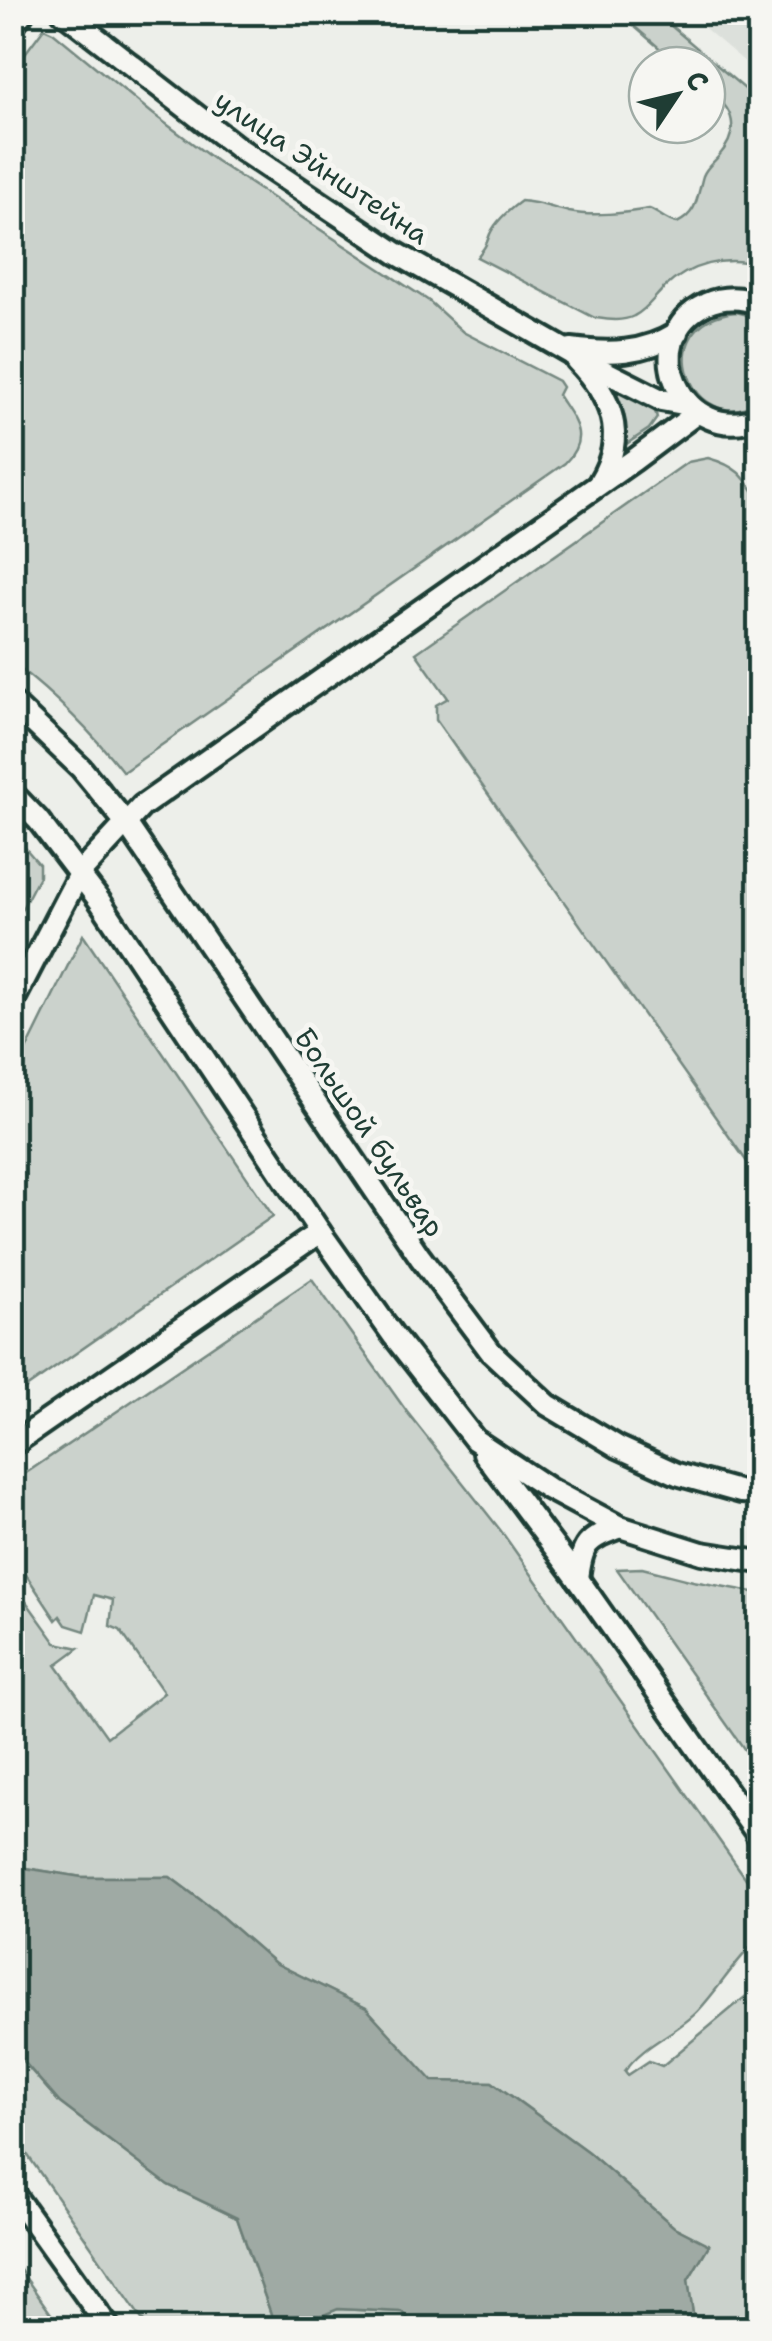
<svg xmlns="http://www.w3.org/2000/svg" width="772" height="2341" viewBox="0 0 772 2341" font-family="'Shantell Sans',sans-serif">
<rect width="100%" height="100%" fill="#edefea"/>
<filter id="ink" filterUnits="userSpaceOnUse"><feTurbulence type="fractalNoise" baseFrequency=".01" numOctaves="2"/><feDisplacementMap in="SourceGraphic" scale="20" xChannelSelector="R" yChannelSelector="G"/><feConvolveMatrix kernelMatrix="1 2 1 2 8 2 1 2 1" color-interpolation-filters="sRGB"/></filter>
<g filter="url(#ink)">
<polygon fill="#dce0db" points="687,13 759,13 759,74"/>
<g fill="#cbd2cc" stroke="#758880" stroke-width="2.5">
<path d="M552,13H656L759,101V265C725,255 689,264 663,289C655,297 645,311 634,316C622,322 609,320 595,318L477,257C486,246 485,247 490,234C496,221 510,209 521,201C539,202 552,208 569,212C594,217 624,213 649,209C660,213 665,221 677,223C698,213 697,196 703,176C706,168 713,163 718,157C741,131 735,108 707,90V65H679L635,27L616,16L563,18Z"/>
<path d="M44,28L53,32L153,114L216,161L429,301L463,332L558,381L562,387L558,395C573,419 591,436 565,463L123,772C91,731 54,695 13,663L12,71Z"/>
<path d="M736,312L752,316L760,321L759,401C693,442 645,322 736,312Z"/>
<path d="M617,388C631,396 655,401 657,418L649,429L625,445L623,417L613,391Z"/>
<path d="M708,458C737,466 743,475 759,499V1179L436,720V705L448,698L416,653L688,462Z"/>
<polygon points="13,834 39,864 39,876 13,926"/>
<polygon points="83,935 273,1216 13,1397 13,1077"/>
<path d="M312,1279L407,1412L501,1531L759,1897V1938C736,1960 720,1987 698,2011C676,2034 643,2044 625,2071L628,2075L649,2061L662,2066L745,1997L759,2025V2328H695L688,2280L709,2245L674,2227L588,2152L492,2082H433L366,2008L275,1963L214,1910L170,1877H82L13,1866L12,1582L56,1643L79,1648L56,1665L107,1737L164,1693L120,1630L110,1626L113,1600L94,1595L85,1631L66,1625L60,1616L56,1620L13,1555V1463L23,1475Z"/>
<polygon points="642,1568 693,1581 759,1593 759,1770 617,1569"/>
<polygon points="12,2049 60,2103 168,2185 237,2218 276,2328 148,2328 13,2134"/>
<polygon points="12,2260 13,2260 61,2328 13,2328"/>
<polygon points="337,2309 402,2312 416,2328 292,2328"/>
</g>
<polygon fill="#9faaa4" stroke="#6c7e77" stroke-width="2.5" points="12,1866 82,1877 170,1877 214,1910 275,1963 366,2008 433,2081 492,2082 588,2152 674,2227 709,2245 688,2280 695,2328 416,2328 402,2312 338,2309 292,2328 276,2328 237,2218 168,2185 60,2103 13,2049"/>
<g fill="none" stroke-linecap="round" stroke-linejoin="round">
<g stroke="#1f3d34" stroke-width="28">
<g id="minor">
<polyline points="63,12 237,147 396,253 586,362 661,400 689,405"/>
<polyline points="12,26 23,12"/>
<path d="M760,304C742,297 724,296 706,304C634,338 682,449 760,417"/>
<path d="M571,349C609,354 643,354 677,333"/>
<path d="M576,360C611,396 628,435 600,481"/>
<polyline points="12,702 81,768 126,823 420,1257 491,1352 548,1405 618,1447 677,1474 741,1492 760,1493"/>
<polyline points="12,793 38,820 99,900 320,1232 393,1335 475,1440 549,1489 620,1527 702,1553 760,1562"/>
<polyline points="12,1003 79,874 142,806 634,460 698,412"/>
<polyline points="12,1445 320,1232"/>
<polyline points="484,1453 578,1579 760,1838"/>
<path d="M578,1579C582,1544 586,1539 620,1527"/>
<polyline points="12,2192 109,2328"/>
</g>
</g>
<use href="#minor" stroke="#f6f6f2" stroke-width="20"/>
</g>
</g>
<g text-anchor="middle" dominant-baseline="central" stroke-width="10" stroke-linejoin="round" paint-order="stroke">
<g font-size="28" fill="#1f3d34" stroke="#f6f6f2">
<text transform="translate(322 167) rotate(34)">улица Эйнштейна</text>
<text transform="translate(370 1132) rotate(56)">Большой бульвар</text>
</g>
</g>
<rect width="772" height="2341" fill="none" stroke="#f6f6f2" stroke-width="50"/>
<rect x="25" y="25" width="722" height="2291" fill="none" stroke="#1f3d34" stroke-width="4" filter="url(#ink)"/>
<g transform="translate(677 95) rotate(55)"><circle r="48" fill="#f6f6f2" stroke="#a0aca6" stroke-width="2.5"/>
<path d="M0-8L18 38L0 25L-18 38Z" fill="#1f3d34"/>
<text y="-15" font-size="28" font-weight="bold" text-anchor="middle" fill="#1f3d34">С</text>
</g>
</svg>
